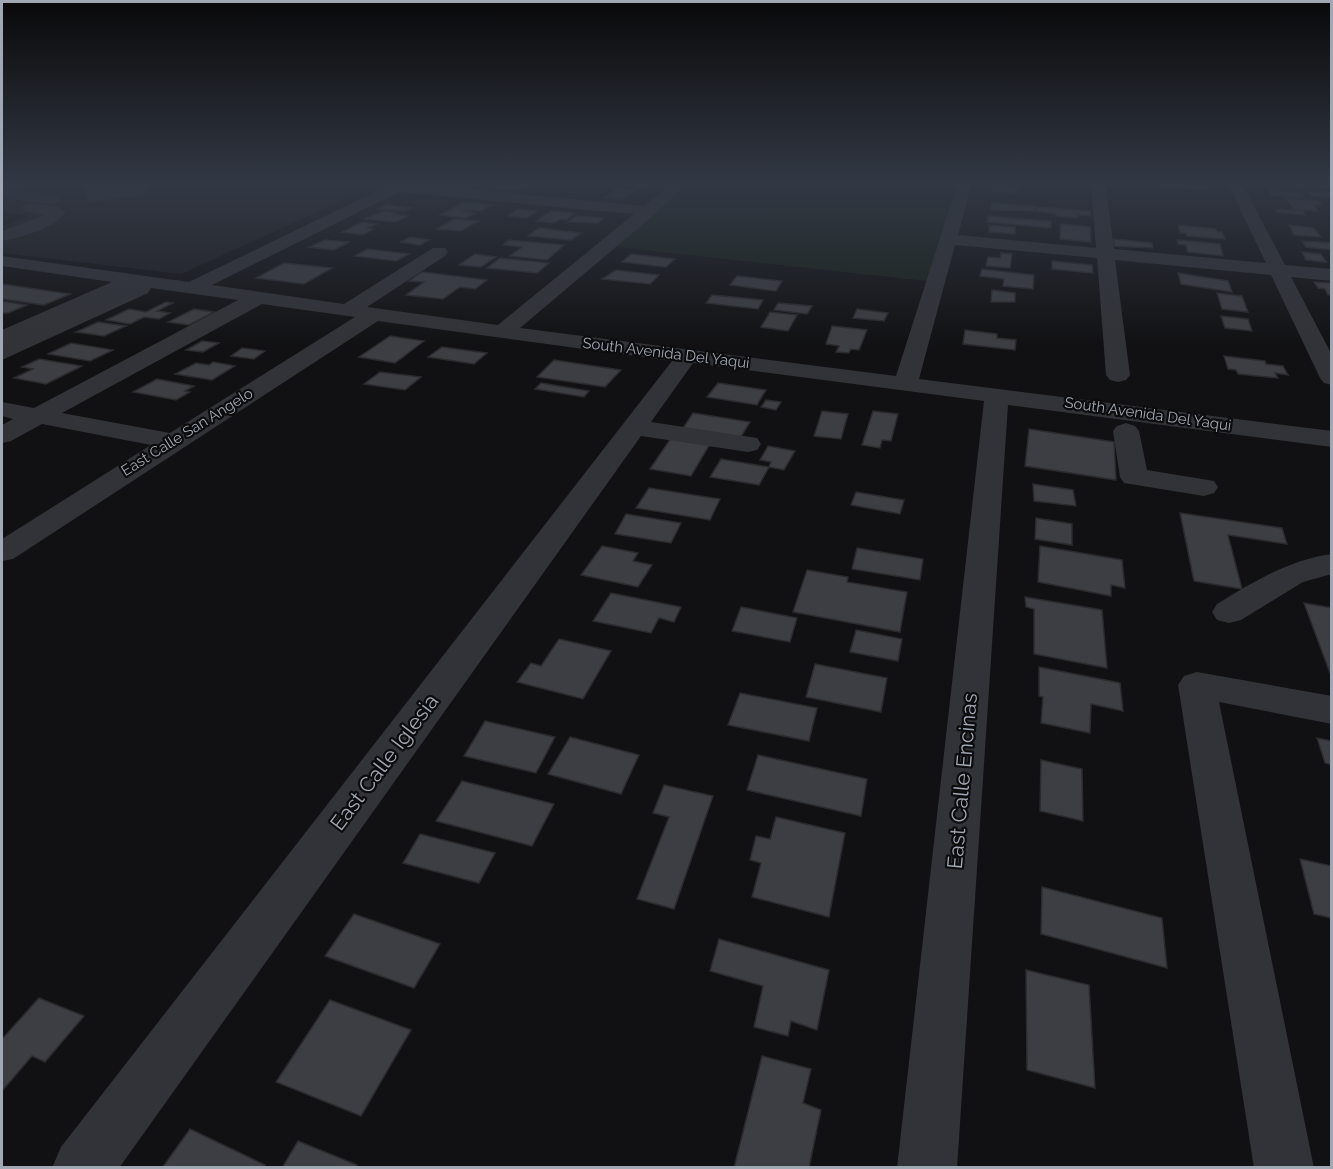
<svg xmlns="http://www.w3.org/2000/svg" width="1333" height="1169" viewBox="0 0 1333 1169" font-family="Raleway,sans-serif">
<rect width="100%" height="100%" fill="#111113"/>
<polygon fill="#1d1d20" points="2,182 383,182 181,274 2,253 2,226 29,216 2,212"/>
<polygon fill="#19211a" points="682,182 952,182 965,183 936,282 607,246"/>
<g fill="#3d3e43" stroke="#2b2b2f" stroke-width="1.5">
<polygon points="2,182 39,182 19,188 2,186"/>
<polygon points="92,182 145,182 147,186 140,189 146,189 148,192 139,196 89,202 81,184"/>
<polygon points="505,182 531,182 515,191 493,189"/>
<polygon points="603,182 646,182 649,183 643,187"/>
<polygon points="1164,182 1207,184 1210,190 1165,187"/>
<polygon points="994,186 1018,188 1017,193 992,191"/>
<polygon points="616,188 635,190 623,199 604,198"/>
<polygon points="1268,190 1302,193 1305,198 1271,195"/>
<polygon points="1307,191 1330,192 1332,198 1311,196"/>
<polygon points="1285,198 1318,201 1321,205 1314,205 1318,211 1294,209"/>
<polygon points="464,202 492,205 481,211 464,210 462,211 476,213 466,218 440,215"/>
<polygon points="992,203 1035,206 1035,211 991,210"/>
<polygon points="387,204 396,206 411,208 404,211 378,209"/>
<polygon points="1036,207 1090,211 1091,216 1078,215 1078,218 1056,216 1056,214 1036,211"/>
<polygon points="518,209 537,211 527,218 508,216"/>
<polygon points="1275,209 1303,211 1305,215 1277,212"/>
<polygon points="384,211 397,213 394,214 408,216 396,222 364,219"/>
<polygon points="551,211 575,213 566,220 560,219 554,223 536,221"/>
<polygon points="575,216 604,218 598,223 568,222"/>
<polygon points="988,216 1051,221 1051,228 987,222"/>
<polygon points="454,219 478,221 461,231 437,229"/>
<polygon points="362,222 377,224 368,228 374,229 363,235 342,232"/>
<polygon points="1061,224 1090,227 1091,242 1060,239"/>
<polygon points="989,225 1015,227 1015,234 989,232"/>
<polygon points="1178,225 1216,229 1217,232 1222,232 1225,239 1187,236 1186,233 1180,233"/>
<polygon points="1289,225 1314,228 1321,237 1294,235"/>
<polygon points="539,228 581,233 571,240 528,236"/>
<polygon points="410,237 429,240 420,245 401,242"/>
<polygon points="1114,239 1152,243 1153,248 1114,246"/>
<polygon points="325,240 349,242 334,250 309,247"/>
<polygon points="509,240 564,245 547,260 510,256 522,247 503,245"/>
<polygon points="1177,240 1220,244 1223,256 1188,252 1186,245 1178,244"/>
<polygon points="1302,241 1332,243 1332,250 1306,247"/>
<polygon points="367,249 409,254 396,261 355,256"/>
<polygon points="1302,252 1321,254 1326,262 1306,260"/>
<polygon points="1001,253 1012,254 1010,268 986,266 988,257 1000,258"/>
<polygon points="475,254 496,257 481,267 459,265"/>
<polygon points="631,254 675,259 666,267 622,262"/>
<polygon points="500,258 549,263 537,273 487,268"/>
<polygon points="1052,261 1092,265 1093,273 1052,269"/>
<polygon points="284,263 332,268 304,284 256,278"/>
<polygon points="982,269 1034,275 1033,289 1003,286 1004,279 980,276"/>
<polygon points="616,270 659,275 650,284 602,279"/>
<polygon points="422,272 487,280 475,289 460,287 443,299 406,295 424,282 409,281"/>
<polygon points="1178,273 1228,281 1232,292 1181,284"/>
<polygon points="737,276 782,281 776,291 730,285"/>
<polygon points="1314,282 1332,283 1332,295 1328,295 1325,289 1318,288"/>
<polygon points="2,284 70,294 44,305 2,299"/>
<polygon points="992,290 1015,293 1015,302 991,302"/>
<polygon points="1217,293 1242,296 1248,312 1222,309"/>
<polygon points="712,295 763,300 758,309 706,303"/>
<polygon points="2,301 27,305 8,313 2,313"/>
<polygon points="166,302 173,303 157,311 170,313 159,319 144,317 130,324 106,320 129,309 146,312"/>
<polygon points="778,303 812,306 807,314 774,310"/>
<polygon points="194,309 214,312 189,325 168,322"/>
<polygon points="857,309 888,313 884,321 853,318"/>
<polygon points="770,312 797,315 788,331 761,327"/>
<polygon points="1221,316 1248,319 1252,331 1225,328"/>
<polygon points="98,322 126,326 104,336 76,332"/>
<polygon points="832,326 867,330 859,350 851,349 849,353 836,352 839,346 826,344"/>
<polygon points="965,330 997,334 997,338 1016,340 1015,350 963,344"/>
<polygon points="390,336 424,341 395,363 359,357"/>
<polygon points="202,341 219,343 203,352 186,350"/>
<polygon points="71,343 113,350 90,361 48,354"/>
<polygon points="442,347 487,353 474,364 428,357"/>
<polygon points="242,348 265,351 254,359 231,356"/>
<polygon points="1224,356 1265,361 1266,364 1283,366 1288,375 1275,373 1278,378 1238,374 1236,370 1228,369"/>
<polygon points="39,359 82,366 46,384 14,378 33,369 22,367"/>
<polygon points="554,360 621,370 605,387 537,377"/>
<polygon points="213,362 235,366 212,380 175,374 196,363 209,365"/>
<polygon points="380,372 421,377 405,390 364,384"/>
<polygon points="157,379 194,386 185,391 190,392 176,400 133,392"/>
<polygon points="541,383 589,391 584,397 535,389"/>
<polygon points="718,383 766,390 757,405 707,397"/>
<polygon points="766,400 781,402 776,410 761,407"/>
<polygon points="822,411 848,414 841,439 814,436"/>
<polygon points="873,411 898,414 891,441 882,440 880,448 862,445"/>
<polygon points="693,413 750,422 741,437 683,428"/>
<polygon points="1029,429 1114,442 1116,480 1025,466"/>
<polygon points="671,438 710,444 691,476 650,469"/>
<polygon points="768,446 795,451 784,470 769,467 771,462 760,460"/>
<polygon points="721,459 769,467 759,485 710,477"/>
<polygon points="1033,484 1073,490 1076,506 1034,501"/>
<polygon points="649,488 720,499 710,520 636,508"/>
<polygon points="856,492 904,500 900,514 851,505"/>
<polygon points="1180,513 1282,528 1287,544 1228,535 1242,589 1194,581"/>
<polygon points="626,514 681,523 671,543 615,534"/>
<polygon points="1036,518 1072,524 1072,545 1035,539"/>
<polygon points="602,546 638,553 633,561 652,565 638,587 581,575"/>
<polygon points="1040,546 1122,560 1125,588 1111,585 1111,596 1038,582"/>
<polygon points="857,548 923,559 920,580 852,569"/>
<polygon points="807,570 848,577 847,582 907,592 900,632 793,612"/>
<polygon points="611,593 681,607 674,622 659,618 651,633 593,621"/>
<polygon points="1025,597 1102,610 1107,668 1034,654 1034,609 1026,607"/>
<polygon points="1304,603 1332,608 1332,673 1330,673"/>
<polygon points="741,607 797,618 790,642 732,631"/>
<polygon points="856,630 902,639 898,661 850,652"/>
<polygon points="559,639 611,651 583,699 517,682 531,663 541,666"/>
<polygon points="815,664 887,678 881,712 806,697"/>
<polygon points="1039,667 1120,683 1123,711 1091,704 1090,733 1041,723 1043,697 1039,696"/>
<polygon points="740,693 817,708 809,741 728,725"/>
<polygon points="485,721 555,737 536,773 464,756"/>
<polygon points="570,737 639,755 621,794 548,774"/>
<polygon points="1317,738 1332,741 1332,765 1325,763"/>
<polygon points="758,755 867,779 861,816 747,790"/>
<polygon points="1041,760 1082,769 1083,821 1040,811"/>
<polygon points="462,781 554,804 532,846 436,821"/>
<polygon points="664,785 713,796 674,909 637,899 669,817 653,813"/>
<polygon points="776,817 845,833 829,917 752,897 761,863 750,860 756,836 770,839"/>
<polygon points="420,834 495,853 479,883 403,863"/>
<polygon points="1300,859 1332,866 1332,918 1314,914"/>
<polygon points="1042,887 1162,918 1167,968 1041,934"/>
<polygon points="354,914 440,944 414,988 325,956"/>
<polygon points="719,939 829,970 817,1030 791,1021 788,1036 754,1027 763,986 710,971"/>
<polygon points="1026,970 1089,985 1095,1088 1027,1070"/>
<polygon points="39,998 84,1016 45,1062 32,1056 2,1091 2,1039"/>
<polygon points="330,1000 411,1030 361,1116 276,1082"/>
<polygon points="762,1056 811,1069 803,1103 821,1110 809,1168 734,1168"/>
<polygon points="190,1129 265,1165 264,1168 162,1168"/>
<polygon points="298,1141 357,1165 356,1168 282,1168"/>
</g>
<g fill="none" stroke-linecap="round" stroke-linejoin="round">
<g fill="#323338" fill-rule="evenodd">
<path d="M395,182L644,206L673,182H689L655,214L520,328L896,376L958,182H972L958,235L1096,248L1091,182H1105L1114,249L1266,263L1227,182H1241L1285,265L1332,269V281L1291,277L1332,355V385L1324,383L1320,378L1271,275L1115,260L1130,375L1126,380L1118,382L1110,380L1106,375L1097,258L955,245L919,379L1332,431V447L1008,405L957,1168H897L984,401L693,363L651,422L757,438L761,444L757,450L748,452L641,436L119,1168H52L61,1147L672,361L378,321L13,559L2,561V539L151,445L42,424L11,441L2,443V425L13,419L2,416V402L34,408L238,300L151,288L148,293L2,360V330L112,282L2,266V256L189,282ZM399,192L634,214L498,325L367,307L445,256L448,252L445,248H433L344,304L212,285ZM262,304L355,317L170,433L62,413Z"/>
<polygon points="1289,182 1332,182 1332,189 1296,186"/>
<polygon points="2,190 54,195 62,200 54,205 2,198"/>
<path d="M30,203L58,207L66,212C53,229 22,237 2,241V231L45,215L24,211L22,208L24,205Z"/>
<polygon points="1126,423 1135,426 1139,431 1147,470 1214,481 1218,487 1214,493 1204,496 1124,483 1120,477 1113,431 1117,426"/>
<path d="M1332,554V574L1303,582L1241,620L1229,623L1217,620L1212,612L1217,604C1253,582 1288,560 1332,554Z"/>
<polygon points="1197,672 1332,696 1332,724 1219,702 1314,1168 1254,1168 1178,685 1184,676"/>
</g>
</g>
<linearGradient id="sky" x2="0" y2="1"><stop stop-color="#09090a"/><stop offset="0.53" stop-color="#323844"/><stop offset="1" stop-color="#323844" stop-opacity="0"/></linearGradient>
<rect width="1333" height="346" fill="url(#sky)"/>
<g text-anchor="middle" dominant-baseline="central" stroke-width="4.5" stroke-linejoin="round" paint-order="stroke">
<g font-size="15" fill="#a1a8b5" stroke="#0c0c0e">
<text transform="translate(666 353) rotate(7)">South Avenida Del Yaqui</text>
<text transform="translate(1148 414) rotate(8)">South Avenida Del Yaqui</text>
<text transform="translate(187 432) rotate(-32)">East Calle San Angelo</text>
</g>
<g font-size="21" fill="#a1a8b5" stroke="#0c0c0e">
<text transform="translate(384 762) rotate(-53)">East Calle Iglesia</text>
<text transform="translate(962 781) rotate(-85)">East Calle Encinas</text>
</g>
</g>
<rect width="1333" height="1169" fill="none" stroke="#a1a8b5" stroke-width="6"/>
</svg>
